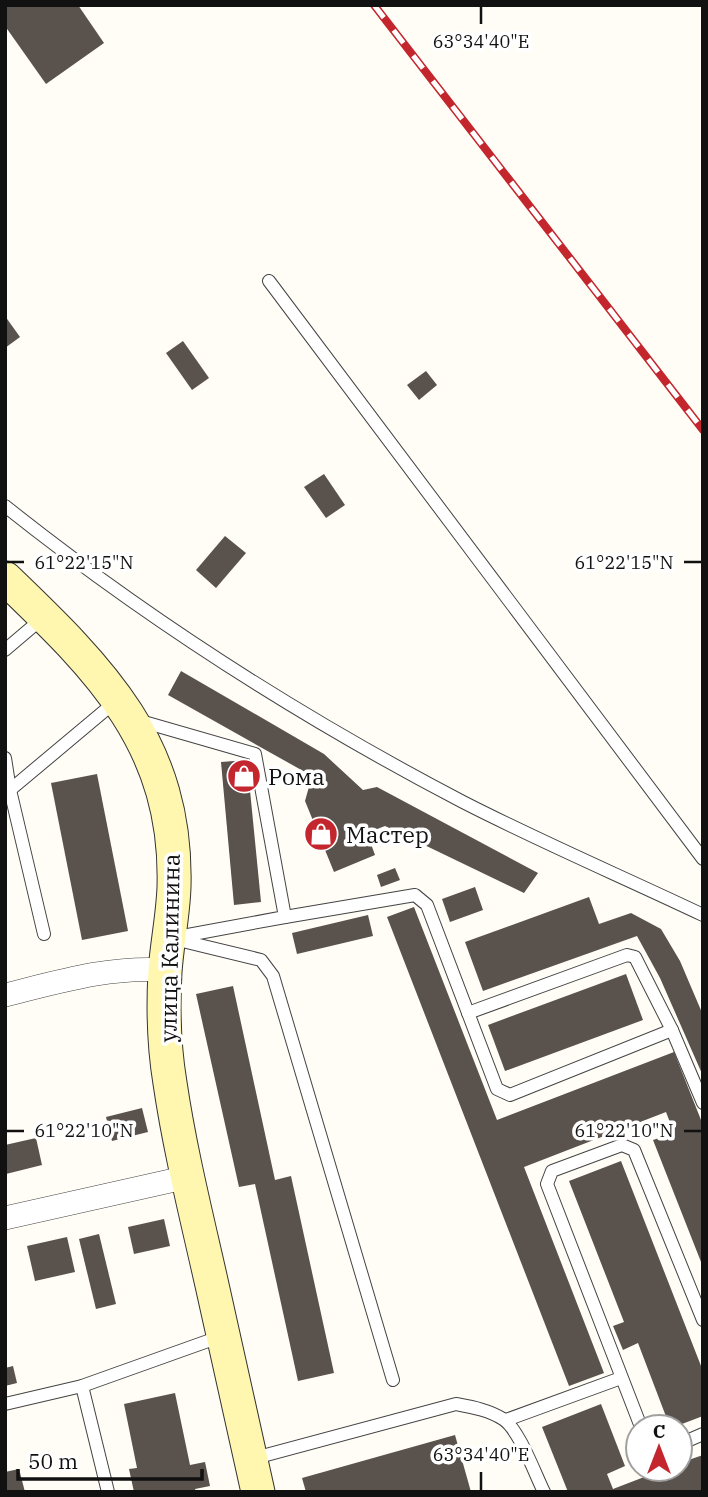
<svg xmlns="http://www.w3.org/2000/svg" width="708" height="1497" viewBox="0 0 708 1497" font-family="'IBM Plex Serif',serif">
<rect width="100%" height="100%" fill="#fffdf5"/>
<g fill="#5a524d">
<polygon points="5,5 78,5 104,43 46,84 5,26"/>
<polygon points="5,316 20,337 5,348"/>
<polygon points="183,341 209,378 192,390 166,353"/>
<polygon points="426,371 437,385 419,400 407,385"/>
<polygon points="324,474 345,505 326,518 304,487"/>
<polygon points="225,536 246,553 216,588 196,570"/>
<polygon points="181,671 324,754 363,790 377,787 538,873 524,893 385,826 367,833 375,855 334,872 305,801 312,776 168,695"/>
<polygon points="247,760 261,902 234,905 221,762"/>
<polygon points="97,774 128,931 82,940 51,783"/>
<polygon points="395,868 400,880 381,887 377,875"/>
<polygon points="475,887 483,910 450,922 442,899"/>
<polygon points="589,897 599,924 631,913 661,929 680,961 703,1015 703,1076 660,978 637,936 483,991 465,942"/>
<polygon points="414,907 497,1120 674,1052 703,1125 703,1267 653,1140 674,1133 666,1112 524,1167 604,1373 569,1386 387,917"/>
<polygon points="368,915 373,936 297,954 292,933"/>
<polygon points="626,974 643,1020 505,1071 488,1025"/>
<polygon points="233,986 275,1180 291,1176 334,1373 298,1381 255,1184 239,1187 196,994"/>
<polygon points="142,1108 148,1132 112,1141 106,1117"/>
<polygon points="36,1138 42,1165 6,1174 5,1145"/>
<polygon points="621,1161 703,1371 703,1416 674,1427 670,1427 638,1343 623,1350 613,1326 624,1322 569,1181"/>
<polygon points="164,1219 170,1246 134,1254 128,1227"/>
<polygon points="99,1234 116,1304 96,1309 79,1239"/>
<polygon points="67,1237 75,1272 35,1281 27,1246"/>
<polygon points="13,1366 17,1383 5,1386 5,1368"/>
<polygon points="175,1393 190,1465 205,1462 210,1486 195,1489 196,1492 134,1492 129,1469 137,1468 124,1404"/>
<polygon points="601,1404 625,1466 607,1474 613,1489 665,1469 680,1469 680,1463 703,1455 703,1492 568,1492 542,1427"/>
<polygon points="455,1435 471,1492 306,1492 302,1478"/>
<polygon points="19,1469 25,1492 5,1492 5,1472"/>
</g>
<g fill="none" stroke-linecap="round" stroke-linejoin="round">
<g stroke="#444" stroke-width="14">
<g id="lane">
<polyline points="269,281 703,859"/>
<path d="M5,506C147,619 302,718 463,802C541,842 623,877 703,915"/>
<polyline points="5,650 45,616"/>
<polyline points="137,720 255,754 285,917 177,937"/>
<polyline points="5,758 10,790"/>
<polyline points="285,917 415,895 427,905 497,1089 510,1095 672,1030"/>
<polyline points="44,934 10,790 115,702"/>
<polyline points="170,938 261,960 273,976 393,1380"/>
<polyline points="468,1013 627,955 635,957 672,1030 703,1103"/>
<polyline points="82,1386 108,1492"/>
<polyline points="5,1404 82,1386 222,1336"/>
<polyline points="506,1420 621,1378"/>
<polyline points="641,1427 547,1184 552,1171 622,1145 634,1150 703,1320"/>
<polyline points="680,1444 703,1434"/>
<path d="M251,1459L456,1404C472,1407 489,1410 503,1419C519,1429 535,1474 544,1492"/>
</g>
</g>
<g stroke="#444" stroke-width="24">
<g id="street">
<path d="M5,995C58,982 110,966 165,970"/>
<polyline points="5,1218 188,1177"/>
</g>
</g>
<g stroke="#333" stroke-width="35">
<path id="secondary" d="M5,578C101,670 178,745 174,887C173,916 167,943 165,972C163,1008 164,1047 170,1083C180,1151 197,1218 212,1285C228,1354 242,1423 258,1492"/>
</g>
<use href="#lane" stroke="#fff" stroke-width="12"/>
<use href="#street" stroke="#fff" stroke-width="23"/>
<use href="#secondary" stroke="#fff6b0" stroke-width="33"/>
<g stroke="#c4262e" stroke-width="8">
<polyline id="rail" points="374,5 703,430"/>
</g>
<use href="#rail" stroke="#fff" stroke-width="5" stroke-dasharray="16" stroke-linecap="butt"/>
</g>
<path fill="none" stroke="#111" stroke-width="2.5" d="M481,7V24M7,562H24M684,562H701M7,1131H24M684,1131H701M481,1472V1490"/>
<defs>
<g id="shop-disc" transform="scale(1.75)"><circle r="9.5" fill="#c4262e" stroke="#fff"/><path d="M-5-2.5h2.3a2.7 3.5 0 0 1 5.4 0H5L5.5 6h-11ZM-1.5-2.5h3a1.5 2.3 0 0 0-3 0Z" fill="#fff"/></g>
</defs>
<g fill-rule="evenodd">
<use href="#shop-disc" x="244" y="776"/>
<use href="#shop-disc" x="321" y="834"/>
</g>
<g text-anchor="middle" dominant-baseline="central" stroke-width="7" stroke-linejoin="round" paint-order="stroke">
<g font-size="23" fill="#111" stroke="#fff" text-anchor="start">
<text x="268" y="776">Рома</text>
<text x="346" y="834">Мастер</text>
</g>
<g font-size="23" fill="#111" stroke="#fff">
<text transform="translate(169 948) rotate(-89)">улица Калинина</text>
</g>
</g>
<g font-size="18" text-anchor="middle" fill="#111" stroke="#fff" stroke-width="7" stroke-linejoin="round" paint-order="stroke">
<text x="481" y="48">63°34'40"E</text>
<text x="84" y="569">61°22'15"N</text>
<text x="624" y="569">61°22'15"N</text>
<text x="84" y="1137">61°22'10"N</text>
<text x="624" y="1137">61°22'10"N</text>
<text x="481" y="1461">63°34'40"E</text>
</g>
<rect width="708" height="1497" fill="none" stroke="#111111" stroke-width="14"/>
<g transform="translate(659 1448)"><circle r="33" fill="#ffffff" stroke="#a0a0a0" stroke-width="2"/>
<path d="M0-5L12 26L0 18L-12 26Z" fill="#c4262e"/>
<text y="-10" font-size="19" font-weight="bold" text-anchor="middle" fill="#111111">С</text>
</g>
<path d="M18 1469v10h184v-10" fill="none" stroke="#111111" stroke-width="3.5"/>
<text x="28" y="1469" font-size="21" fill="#111111" stroke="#ffffff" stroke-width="5" paint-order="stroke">50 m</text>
</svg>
